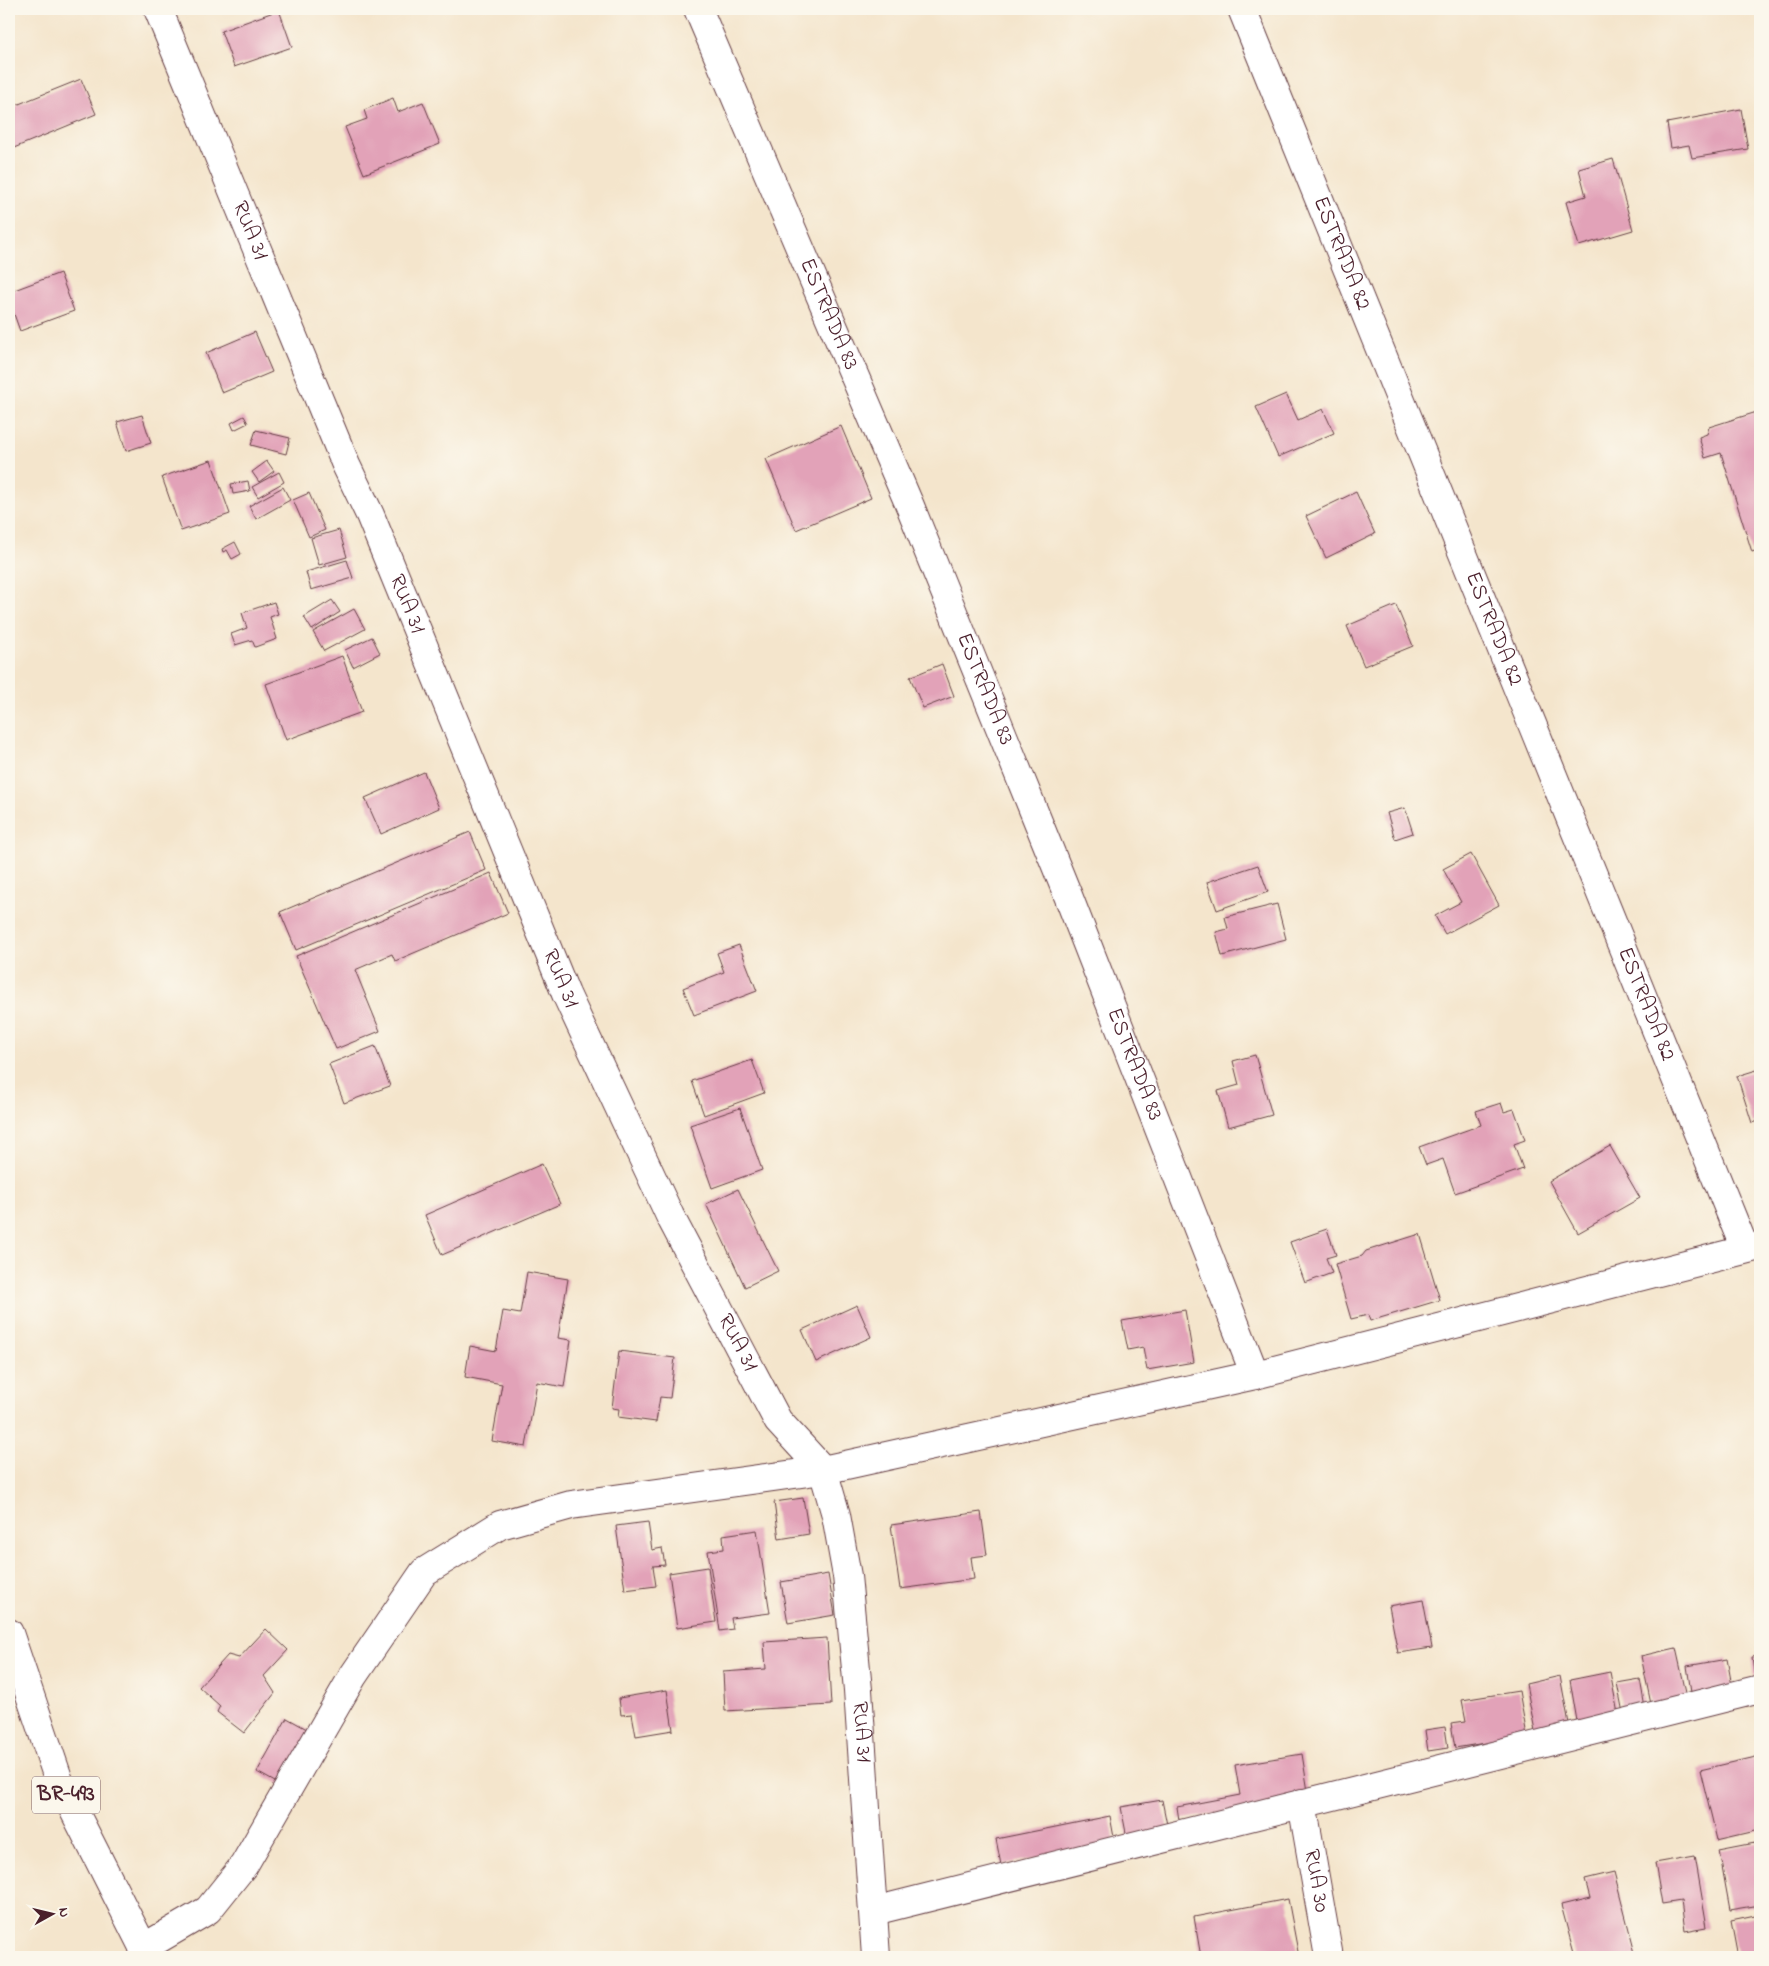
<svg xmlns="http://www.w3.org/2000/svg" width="1769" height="1966" viewBox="0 0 1769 1966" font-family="'Indie Flower',sans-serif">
<rect width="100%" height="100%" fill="#fbf7ec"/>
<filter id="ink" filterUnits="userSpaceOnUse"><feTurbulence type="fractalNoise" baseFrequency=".02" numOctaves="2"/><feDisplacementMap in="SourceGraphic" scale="10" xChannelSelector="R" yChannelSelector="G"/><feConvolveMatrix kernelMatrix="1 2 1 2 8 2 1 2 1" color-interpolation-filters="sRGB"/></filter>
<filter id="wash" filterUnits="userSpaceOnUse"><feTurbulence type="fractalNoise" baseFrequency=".0096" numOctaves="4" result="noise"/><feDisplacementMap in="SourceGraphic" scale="20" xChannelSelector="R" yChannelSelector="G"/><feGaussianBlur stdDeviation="1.12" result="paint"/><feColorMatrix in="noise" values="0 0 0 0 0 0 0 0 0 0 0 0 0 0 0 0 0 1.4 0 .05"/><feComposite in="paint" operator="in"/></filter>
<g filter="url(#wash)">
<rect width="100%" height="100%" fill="#f4e5cc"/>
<g id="blocks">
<g fill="#e2a2b8">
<polygon points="279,10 292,47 234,67 221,31"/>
<polygon points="81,79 96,114 9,150 9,108"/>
<polygon points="393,98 398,112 423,102 440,144 364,174 345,127 367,119 364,110"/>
<polygon points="1741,109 1748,149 1692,158 1689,145 1671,148 1667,123"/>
<polygon points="1613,159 1633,230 1579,246 1566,202 1586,196 1579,169"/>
<polygon points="60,273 74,311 20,331 9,300 9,292"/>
<polygon points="255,332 272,372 222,393 206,353"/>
<polygon points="1286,394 1298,420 1323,409 1334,433 1278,457 1256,407"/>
<polygon points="1760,411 1760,549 1752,552 1721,453 1705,458 1699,437 1707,434 1709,427"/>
<polygon points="142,415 151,443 126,451 117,422"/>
<polygon points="244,416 248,423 234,430 231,423"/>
<polygon points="841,426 871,498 796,530 766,459"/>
<polygon points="256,430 290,438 286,454 251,445"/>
<polygon points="211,460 230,514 181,531 162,477"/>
<polygon points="267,461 274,471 259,482 252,472"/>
<polygon points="279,472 284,482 258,497 252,487"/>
<polygon points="248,481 250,491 233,494 231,484"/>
<polygon points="283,487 290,500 256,519 249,506"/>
<polygon points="1356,492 1375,534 1326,558 1306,516"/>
<polygon points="309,493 325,530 309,537 293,500"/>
<polygon points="339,530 347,557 319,565 311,538"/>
<polygon points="235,542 241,554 232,559 227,550 223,552 222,549"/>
<polygon points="347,560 353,578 311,590 306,572"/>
<polygon points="332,600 340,612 312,630 304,617"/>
<polygon points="274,602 278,614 270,617 277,639 255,647 252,640 235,645 231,634 247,628 242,613"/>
<polygon points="1396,605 1413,646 1364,666 1347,626"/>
<polygon points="354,609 365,629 324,651 313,632"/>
<polygon points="372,637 380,653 353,667 345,650"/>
<polygon points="342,656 362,712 286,740 266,684"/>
<polygon points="942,664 954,696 923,708 910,677"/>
<polygon points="424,772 439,808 381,834 365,798"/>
<polygon points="1405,808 1413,833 1395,839 1387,813"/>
<polygon points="470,832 486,870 296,950 280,912"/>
<polygon points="1471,854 1499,905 1445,934 1435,916 1461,902 1443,869"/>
<polygon points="1258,865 1268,892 1217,910 1207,882"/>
<polygon points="491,873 508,913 395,961 392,954 355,970 380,1031 336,1049 296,956"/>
<polygon points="1277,904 1286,939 1222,956 1216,932 1228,929 1225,917"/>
<polygon points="739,945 757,991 694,1015 683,988 724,972 717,953"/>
<polygon points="375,1046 390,1086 344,1103 329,1064"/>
<polygon points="1255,1055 1272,1115 1228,1127 1218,1091 1239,1085 1233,1061"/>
<polygon points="752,1060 764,1093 704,1115 692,1081"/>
<polygon points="1760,1069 1760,1120 1752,1123 1737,1076"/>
<polygon points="1501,1103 1504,1112 1514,1109 1525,1140 1514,1144 1523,1169 1455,1193 1443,1159 1426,1165 1419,1147 1481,1125 1476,1111"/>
<polygon points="740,1108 762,1170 712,1188 690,1125"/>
<polygon points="1610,1146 1640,1198 1578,1233 1549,1181"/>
<polygon points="542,1164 560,1204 442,1255 425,1215"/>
<polygon points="738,1189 778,1271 745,1287 706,1204"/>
<polygon points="1327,1229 1336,1255 1326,1258 1332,1273 1305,1283 1290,1242"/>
<polygon points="1420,1234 1440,1300 1370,1321 1368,1315 1351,1319 1335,1264 1362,1256 1366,1251"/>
<polygon points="527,1272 568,1279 558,1338 571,1340 564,1387 537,1382 526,1447 492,1441 502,1384 465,1377 470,1346 496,1351 503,1311 520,1314"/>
<polygon points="857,1305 871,1337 816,1362 802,1330"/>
<polygon points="1185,1310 1194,1362 1147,1370 1143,1347 1128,1350 1122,1321"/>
<polygon points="619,1351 675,1358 670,1398 660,1397 656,1422 618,1417 619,1409 612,1408"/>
<polygon points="803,1498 809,1534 779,1539 774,1502"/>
<polygon points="981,1512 987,1555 971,1557 974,1579 900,1589 891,1525"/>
<polygon points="648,1522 652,1550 662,1548 665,1565 653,1566 656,1586 625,1590 616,1526"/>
<polygon points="757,1530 770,1613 731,1618 733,1629 720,1631 708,1551 724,1549 723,1535"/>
<polygon points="708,1567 716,1622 677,1628 669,1573"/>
<polygon points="828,1574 835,1615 788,1623 781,1582"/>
<polygon points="1423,1600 1432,1648 1398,1653 1389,1606"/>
<polygon points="266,1629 288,1650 264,1676 275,1693 244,1733 217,1712 220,1706 199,1687 228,1655 239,1658"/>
<polygon points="827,1638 831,1705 725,1711 723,1672 766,1669 764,1642"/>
<polygon points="1676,1648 1688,1702 1652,1709 1641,1656"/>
<polygon points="1760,1656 1760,1682 1756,1683 1752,1657"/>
<polygon points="1727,1659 1733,1691 1692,1699 1687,1666"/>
<polygon points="1610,1672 1619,1719 1578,1727 1570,1680"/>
<polygon points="1560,1676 1570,1729 1536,1736 1526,1684"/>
<polygon points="1640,1679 1646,1714 1624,1718 1617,1683"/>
<polygon points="667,1690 673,1730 636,1736 632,1714 621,1715 619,1698"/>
<polygon points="1519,1691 1527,1736 1455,1748 1451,1723 1466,1721 1462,1700"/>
<polygon points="287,1718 314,1733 284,1787 257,1772"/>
<polygon points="1445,1727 1448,1748 1428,1751 1425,1730"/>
<polygon points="1302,1754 1309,1798 1179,1820 1177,1807 1240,1795 1235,1765"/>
<polygon points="1760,1756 1760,1830 1717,1840 1700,1770"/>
<polygon points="1162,1800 1168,1830 1127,1838 1121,1807"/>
<polygon points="1110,1816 1115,1843 1001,1865 996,1839"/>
<polygon points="1760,1842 1760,1905 1730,1910 1719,1850"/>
<polygon points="1695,1856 1707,1927 1685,1931 1681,1901 1662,1904 1655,1863"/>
<polygon points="1614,1872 1636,1957 1575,1957 1561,1905 1590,1898 1585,1879"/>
<polygon points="1288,1899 1299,1957 1201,1957 1194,1917"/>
<polygon points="1760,1914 1760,1957 1738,1957 1731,1920"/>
</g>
</g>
</g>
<g filter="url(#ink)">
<use href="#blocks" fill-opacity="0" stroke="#643d43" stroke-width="1"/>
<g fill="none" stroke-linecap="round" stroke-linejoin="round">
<g stroke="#643d43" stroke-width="30">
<g id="minor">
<path id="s1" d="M158,9L346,465L370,515L566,994L670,1216L778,1421L823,1470L836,1515L847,1576L858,1690L876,1957"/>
<path id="s2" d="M698,9L910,506L1069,898L1255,1375"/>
<path id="s3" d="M1242,9L1745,1249"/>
<path id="s4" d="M1302,1803L1329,1957"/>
<polyline points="874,1911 1760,1689"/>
<polyline points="143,1948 208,1910 244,1865 353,1676 424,1572 500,1525 571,1505 823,1470 1255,1375 1760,1246"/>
</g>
</g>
<g stroke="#643d43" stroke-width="30">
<polyline id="trunk" points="9,1633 59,1781 148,1957"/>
</g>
<use href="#minor" stroke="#fff" stroke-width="28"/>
<use href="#trunk" stroke="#fff" stroke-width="28"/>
</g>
</g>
<g text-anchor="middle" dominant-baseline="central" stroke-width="4" stroke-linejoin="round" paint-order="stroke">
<rect fill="#fbf7ec" stroke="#7f6065" stroke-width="1" x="32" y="1776.5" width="68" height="37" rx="4"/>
<g font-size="21" font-weight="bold" fill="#4a1f2b">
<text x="66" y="1795">BR-493</text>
</g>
<g font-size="22" fill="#4a1f2b" stroke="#fbf7ec">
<text stroke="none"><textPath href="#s1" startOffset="240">RUA 31</textPath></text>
<text stroke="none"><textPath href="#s3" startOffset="264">ESTRADA 82</textPath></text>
<text stroke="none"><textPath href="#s2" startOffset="332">ESTRADA 83</textPath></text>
<text stroke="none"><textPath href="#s1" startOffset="645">RUA 31</textPath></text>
<text stroke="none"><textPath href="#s3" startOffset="669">ESTRADA 82</textPath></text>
<text stroke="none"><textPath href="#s2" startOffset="738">ESTRADA 83</textPath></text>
<text stroke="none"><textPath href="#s1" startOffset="1050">RUA 31</textPath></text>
<text stroke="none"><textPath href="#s3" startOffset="1074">ESTRADA 82</textPath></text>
<text stroke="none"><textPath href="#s2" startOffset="1142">ESTRADA 83</textPath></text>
<text stroke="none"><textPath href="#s1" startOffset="1455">RUA 31</textPath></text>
<text stroke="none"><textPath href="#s1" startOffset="1875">RUA 31</textPath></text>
<text stroke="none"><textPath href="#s4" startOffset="79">RUA 30</textPath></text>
</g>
</g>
<rect width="1769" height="1966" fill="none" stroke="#fbf7ec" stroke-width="30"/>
<g transform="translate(52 1914) rotate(82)" stroke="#fbf7ec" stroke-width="4" paint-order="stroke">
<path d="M0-4L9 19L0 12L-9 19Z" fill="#4a1f2b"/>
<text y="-8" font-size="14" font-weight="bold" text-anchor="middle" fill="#4a1f2b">N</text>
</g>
</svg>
